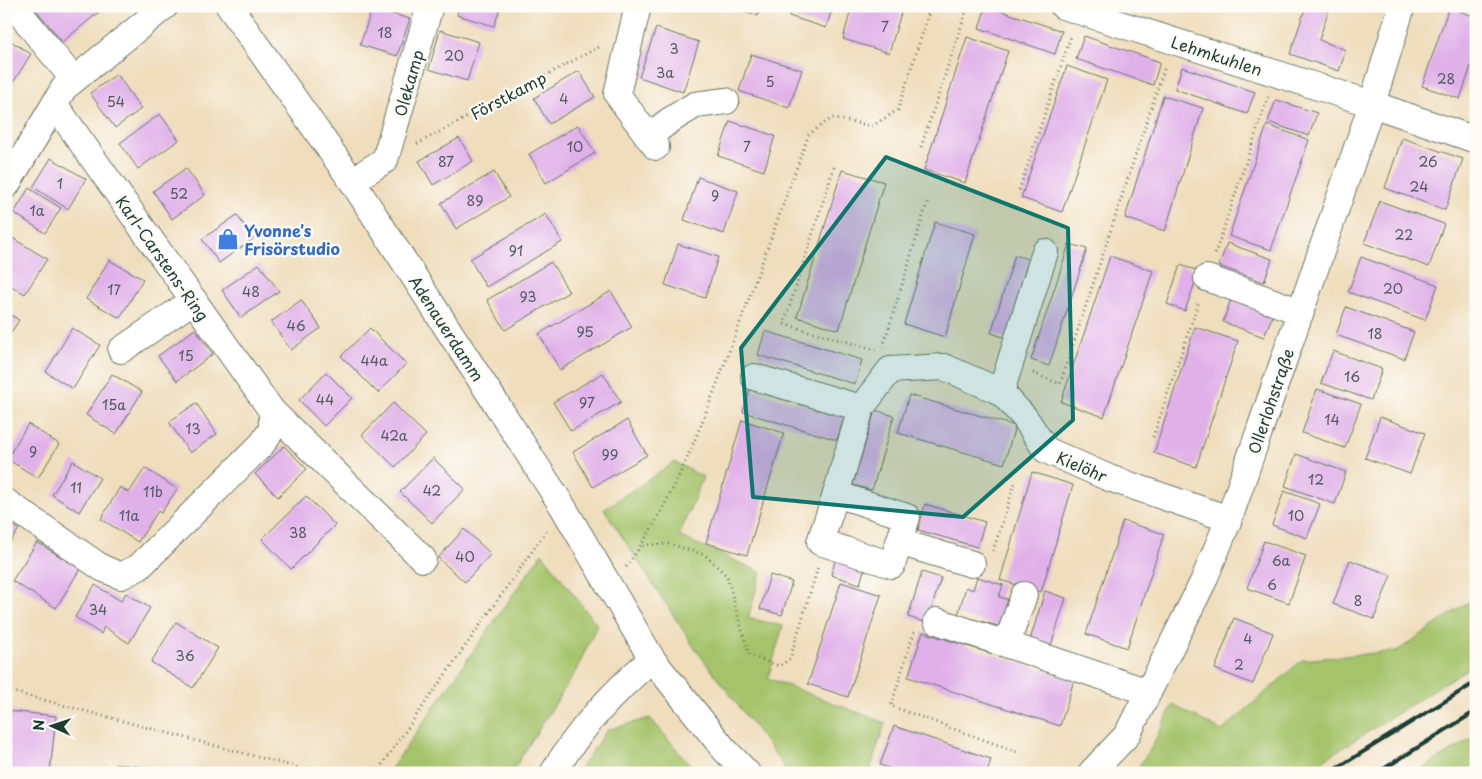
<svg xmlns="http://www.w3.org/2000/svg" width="1482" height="779" viewBox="0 0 1482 779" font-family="'Playpen Sans',sans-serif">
<rect width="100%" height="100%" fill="#fdfcf7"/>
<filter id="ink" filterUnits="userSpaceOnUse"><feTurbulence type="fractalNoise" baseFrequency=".02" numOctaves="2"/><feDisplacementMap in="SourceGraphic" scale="10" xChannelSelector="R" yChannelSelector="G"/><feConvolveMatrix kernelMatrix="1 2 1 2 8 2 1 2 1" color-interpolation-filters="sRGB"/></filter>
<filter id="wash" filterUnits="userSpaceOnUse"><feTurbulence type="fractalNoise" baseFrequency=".0096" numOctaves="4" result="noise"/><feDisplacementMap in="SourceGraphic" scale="20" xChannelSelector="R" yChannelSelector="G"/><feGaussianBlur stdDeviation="1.12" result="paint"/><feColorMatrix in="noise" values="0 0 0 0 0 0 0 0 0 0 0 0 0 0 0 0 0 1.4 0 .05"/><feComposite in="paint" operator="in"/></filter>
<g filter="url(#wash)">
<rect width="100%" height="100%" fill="#efddbc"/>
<g fill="#a5c36b" stroke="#628050">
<polygon points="675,462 703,477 679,536 761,572 748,618 783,626 768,678 885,723 869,773 789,773 694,647 604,509"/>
<polygon points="542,553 597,625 576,671 511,773 388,773"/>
<polygon points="1476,597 1476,663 1303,773 1134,773 1150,750 1173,705 1222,731 1302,660 1397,651"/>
<polygon points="650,718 697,773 577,773 607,730"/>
<polygon points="1476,736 1476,773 1415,773"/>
</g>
<g id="blocks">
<g fill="#e0b0e9">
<polygon points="33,6 94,6 99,12 62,42"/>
<polygon points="459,6 501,6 494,26 457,15"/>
<polygon points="731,6 761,6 758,16"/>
<polygon points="793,6 833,6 826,28 789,16"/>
<polygon points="852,6 903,6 889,53 843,39"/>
<polygon points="986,6 1062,31 1055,54 979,28"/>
<polygon points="1306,6 1320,6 1329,9 1319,40 1346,50 1339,71 1290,54"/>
<polygon points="1449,7 1476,17 1476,51 1460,99 1422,86"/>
<polygon points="372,8 410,19 397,56 360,45"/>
<polygon points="656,28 699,42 683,92 639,77"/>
<polygon points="440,30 479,42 467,81 429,69"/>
<polygon points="1084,36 1160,62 1153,85 1076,59"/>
<polygon points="967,37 1008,51 965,183 924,170"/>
<polygon points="6,38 31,54 11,86 6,83"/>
<polygon points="751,54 802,70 789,108 739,91"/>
<polygon points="1067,66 1107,80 1062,212 1021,198"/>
<polygon points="1182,67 1255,92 1247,114 1175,89"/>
<polygon points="579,71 595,97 549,124 534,98"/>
<polygon points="117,74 141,109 115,128 90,93"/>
<polygon points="1163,96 1203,108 1165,231 1125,218"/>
<polygon points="1276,100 1317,113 1309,136 1268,122"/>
<polygon points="160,114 179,140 138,169 120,143"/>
<polygon points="730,121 775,136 764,171 718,156"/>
<polygon points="578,125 595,153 546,183 529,154"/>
<polygon points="1267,125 1309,140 1271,250 1229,236"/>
<polygon points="459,138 473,161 433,185 419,161"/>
<polygon points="1402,138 1463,159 1445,210 1385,188"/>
<polygon points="51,158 86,179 68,209 33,187"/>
<polygon points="186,168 205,195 172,219 153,191"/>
<polygon points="842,170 884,182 839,330 797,317"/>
<polygon points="494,172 509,197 456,229 441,203"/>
<polygon points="698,177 738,191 724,234 684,220"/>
<polygon points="29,188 61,208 45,233 14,213"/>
<polygon points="1380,201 1444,224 1429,267 1364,243"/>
<polygon points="546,214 562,242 486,287 470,259"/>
<polygon points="237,215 253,239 219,263 202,239"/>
<polygon points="935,222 975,234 945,337 904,324"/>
<polygon points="6,234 47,259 25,294 6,283"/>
<polygon points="1227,243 1272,259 1264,282 1219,266"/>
<polygon points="678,244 718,257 705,298 665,285"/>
<polygon points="1069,244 1087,249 1049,366 1031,360"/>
<polygon points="1015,255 1034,261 1009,339 991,333"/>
<polygon points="1110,256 1153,271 1104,417 1061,402"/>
<polygon points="1361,257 1438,285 1425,320 1348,292"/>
<polygon points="109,260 143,279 120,318 86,299"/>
<polygon points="551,262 569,292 505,330 487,300"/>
<polygon points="259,264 279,291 241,318 222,290"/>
<polygon points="1180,265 1199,271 1185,311 1167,304"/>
<polygon points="611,291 632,327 560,370 539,334"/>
<polygon points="1231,299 1273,314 1264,337 1223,322"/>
<polygon points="301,300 321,328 291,350 271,322"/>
<polygon points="1346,307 1414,332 1404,359 1336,335"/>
<polygon points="6,312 19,320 6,340"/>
<polygon points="1195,327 1238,341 1196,467 1154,453"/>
<polygon points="72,328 100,345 73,389 46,372"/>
<polygon points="370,328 406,364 378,393 341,356"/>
<polygon points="195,329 213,354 177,381 158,356"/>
<polygon points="765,331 862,360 855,384 758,355"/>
<polygon points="1333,351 1382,369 1371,400 1321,383"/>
<polygon points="326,372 352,398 324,426 299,400"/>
<polygon points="603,373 621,402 571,431 553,402"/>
<polygon points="112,374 142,392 116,434 86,415"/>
<polygon points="750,389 844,417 837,440 743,412"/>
<polygon points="1317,389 1361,404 1345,448 1302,433"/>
<polygon points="909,395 1015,426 1004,464 898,433"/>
<polygon points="196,403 217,434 190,453 169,422"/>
<polygon points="393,403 426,435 395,467 362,435"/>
<polygon points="875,410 894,416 872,490 853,485"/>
<polygon points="1380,417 1425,433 1410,474 1365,458"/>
<polygon points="627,420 647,455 593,487 573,452"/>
<polygon points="742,420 784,433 747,555 706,543"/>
<polygon points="28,424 59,444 38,478 7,459"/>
<polygon points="284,446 307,469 278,497 255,474"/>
<polygon points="1296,454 1346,472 1335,504 1285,486"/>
<polygon points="433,458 465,489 432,523 400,492"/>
<polygon points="73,461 100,478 79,512 52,495"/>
<polygon points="145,468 177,489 161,513 158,511 138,542 101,519 120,487 129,493"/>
<polygon points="1032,472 1073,485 1041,592 1000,580"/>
<polygon points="1284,491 1320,504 1307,538 1272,525"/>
<polygon points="306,496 335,525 291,569 262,539"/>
<polygon points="925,504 985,522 977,547 918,530"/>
<polygon points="6,521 19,529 6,549"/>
<polygon points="1123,521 1164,534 1127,648 1086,634"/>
<polygon points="464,529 491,554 465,582 438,558"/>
<polygon points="1264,541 1306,556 1289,603 1247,588"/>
<polygon points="37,542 80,569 56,608 12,581"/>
<polygon points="836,558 865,567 860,584 831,575"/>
<polygon points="1350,560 1391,575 1374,619 1333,604"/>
<polygon points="922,572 941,578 927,623 908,617"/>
<polygon points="770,575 792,582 782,615 760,609"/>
<polygon points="977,577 1003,585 999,597 1010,600 1002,627 958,615 966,587 973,590"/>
<polygon points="841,582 881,595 848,697 808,684"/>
<polygon points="95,585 121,601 126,593 150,608 129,643 104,627 101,634 75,617"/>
<polygon points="1045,591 1066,598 1050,649 1029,643"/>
<polygon points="1234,618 1273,633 1253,684 1215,669"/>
<polygon points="176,622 218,648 193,688 151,662"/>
<polygon points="923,632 1074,680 1060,726 908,677"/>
<polygon points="9,711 56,716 50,773 6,773"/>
<polygon points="894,726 991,759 987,773 902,773 880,765"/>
<polygon points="115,764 163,769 162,773 114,773"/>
</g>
</g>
</g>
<g filter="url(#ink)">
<use href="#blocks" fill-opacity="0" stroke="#687564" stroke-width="1"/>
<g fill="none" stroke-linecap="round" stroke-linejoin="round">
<g stroke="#687564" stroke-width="28">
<g id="minor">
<polyline points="14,6 74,80"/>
<polyline points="229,6 352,181 563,507 652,659 724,749 747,773"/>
<polyline points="638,6 617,94 656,147"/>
<polyline points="1063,6 1372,104 1476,140"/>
<polyline points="648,137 669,121 695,105 726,101"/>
<polyline points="352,181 385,160 430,6"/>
<polyline points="6,186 64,88 165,6"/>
<polyline points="1207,278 1301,312"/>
<polyline points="121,350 194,300"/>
<polyline points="754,377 861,408"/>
<polyline points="1001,392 1045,252"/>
<polyline points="272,411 423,559"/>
<polyline points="836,494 861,408 890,370 944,367 1001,392 1025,418 1046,450 1109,478 1229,519"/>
<polygon points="836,494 907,517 892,565 820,542"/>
<polyline points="6,502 102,568 121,576 139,567 262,444 272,429 272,411 55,105"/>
<polyline points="899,542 972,564"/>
<polyline points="937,621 1148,692"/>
<polyline points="1007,643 1024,595"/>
<path d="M553,773C579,729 613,692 652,659"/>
<polyline points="1091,773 1127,735 1203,582 1229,519 1372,104 1402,6"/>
</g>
</g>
<g stroke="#687564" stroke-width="3" stroke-dasharray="1 4" stroke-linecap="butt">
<polyline points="417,144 601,46"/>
<polyline points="921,147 968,6"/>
<polyline points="834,167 784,324 876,350"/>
<polyline points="1019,190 1071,36"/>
<polyline points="1215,254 1268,97"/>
<polyline points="883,347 928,200"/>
<polyline points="1033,373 1060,384 1165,66"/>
<polyline points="1153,437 1199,301"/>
<polyline points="643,545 670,544 705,555 727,576 749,655 779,666 790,659 818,567"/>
<polyline points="993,551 1015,483"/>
<path d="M626,567C673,503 701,426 729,352C756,280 782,207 809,134L832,118L872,126L898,110L931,6"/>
<polyline points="914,632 891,706 1020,753"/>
<polyline points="6,690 318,773"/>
<polyline points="103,773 104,763"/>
<polyline points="376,773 547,530"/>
</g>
<use href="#minor" stroke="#fff" stroke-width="26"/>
<g stroke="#1f3d34" stroke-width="4">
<polyline points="1329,773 1476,682"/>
<polyline points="1377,773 1476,711"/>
</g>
</g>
</g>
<path fill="#0f766e" fill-opacity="0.2" stroke="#0f766e" stroke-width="4" stroke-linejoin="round" d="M886,157L1068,228L1073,420L963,517L753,497L741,348Z"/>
<defs>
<g id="shop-bare" transform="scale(1.725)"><path d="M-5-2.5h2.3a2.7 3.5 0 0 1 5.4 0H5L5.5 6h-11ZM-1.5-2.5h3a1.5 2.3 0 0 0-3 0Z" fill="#3f7fe0" stroke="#fdfcf7" stroke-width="2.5" paint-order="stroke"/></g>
</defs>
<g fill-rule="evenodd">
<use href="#shop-bare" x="228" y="239"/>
</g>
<g text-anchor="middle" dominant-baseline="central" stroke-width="4.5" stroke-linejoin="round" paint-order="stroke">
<g font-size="14" fill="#4f5a61">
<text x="885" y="26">7</text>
<text x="385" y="32">18</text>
<text x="674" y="48">3</text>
<text x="454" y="55">20</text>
<text x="665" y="72">3a</text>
<text x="1446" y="78">28</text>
<text x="770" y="81">5</text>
<text x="564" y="98">4</text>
<text x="116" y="101">54</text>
<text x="575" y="146">10</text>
<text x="747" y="146">7</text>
<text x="446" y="161">87</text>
<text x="1428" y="161">26</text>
<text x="60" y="183">1</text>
<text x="1419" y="186">24</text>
<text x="179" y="193">52</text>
<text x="715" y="195">9</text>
<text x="475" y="200">89</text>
<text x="37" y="210">1a</text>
<text x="1404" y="234">22</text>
<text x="516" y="250">91</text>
<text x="1393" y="288">20</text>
<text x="114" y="289">17</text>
<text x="251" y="291">48</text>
<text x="528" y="296">93</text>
<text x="296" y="325">46</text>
<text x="585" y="331">95</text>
<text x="1375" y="333">18</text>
<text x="186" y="355">15</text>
<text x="374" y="360">44a</text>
<text x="1352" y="376">16</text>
<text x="325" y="399">44</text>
<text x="587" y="402">97</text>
<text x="114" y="404">15a</text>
<text x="1332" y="419">14</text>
<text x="193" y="428">13</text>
<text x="394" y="435">42a</text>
<text x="33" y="451">9</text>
<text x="610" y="454">99</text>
<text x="1316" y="479">12</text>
<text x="76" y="487">11</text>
<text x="432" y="490">42</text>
<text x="153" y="491">11b</text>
<text x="129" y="515">11a</text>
<text x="1296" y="515">10</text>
<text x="298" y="532">38</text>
<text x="465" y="556">40</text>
<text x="1281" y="560">6a</text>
<text x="1272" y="584">6</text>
<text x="1358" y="600">8</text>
<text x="98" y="609">34</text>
<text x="1248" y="638">4</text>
<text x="185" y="655">36</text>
<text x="1239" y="664">2</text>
</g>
<g font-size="16" fill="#1f3d34" stroke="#fdfcf7">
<text transform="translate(1217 55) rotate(18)">Lehmkuhlen</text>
<text transform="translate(408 83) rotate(-74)">Olekamp</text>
<text transform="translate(508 95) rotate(-28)">Förstkamp</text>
<text transform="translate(163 258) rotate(55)">Karl-Carstens-Ring</text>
<text transform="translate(447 328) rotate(57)">Adenauerdamm</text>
<text transform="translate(1270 401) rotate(-71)">Ollerlohstraße</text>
<text transform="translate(1082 466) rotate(23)">Kielöhr</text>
</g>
<g font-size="16" font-weight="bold" fill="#366cbe" stroke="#fdfcf7" text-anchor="start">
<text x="244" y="230">Yvonne's<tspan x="244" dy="18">Frisörstudio</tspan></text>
</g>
</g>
<rect width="1482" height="779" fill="none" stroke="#fdfcf7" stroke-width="25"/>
<g transform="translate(52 726) rotate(273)" stroke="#fdfcf7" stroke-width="4" paint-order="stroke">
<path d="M0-4L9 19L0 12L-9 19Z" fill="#1f3d34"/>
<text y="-8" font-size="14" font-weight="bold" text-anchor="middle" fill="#1f3d34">N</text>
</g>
</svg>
